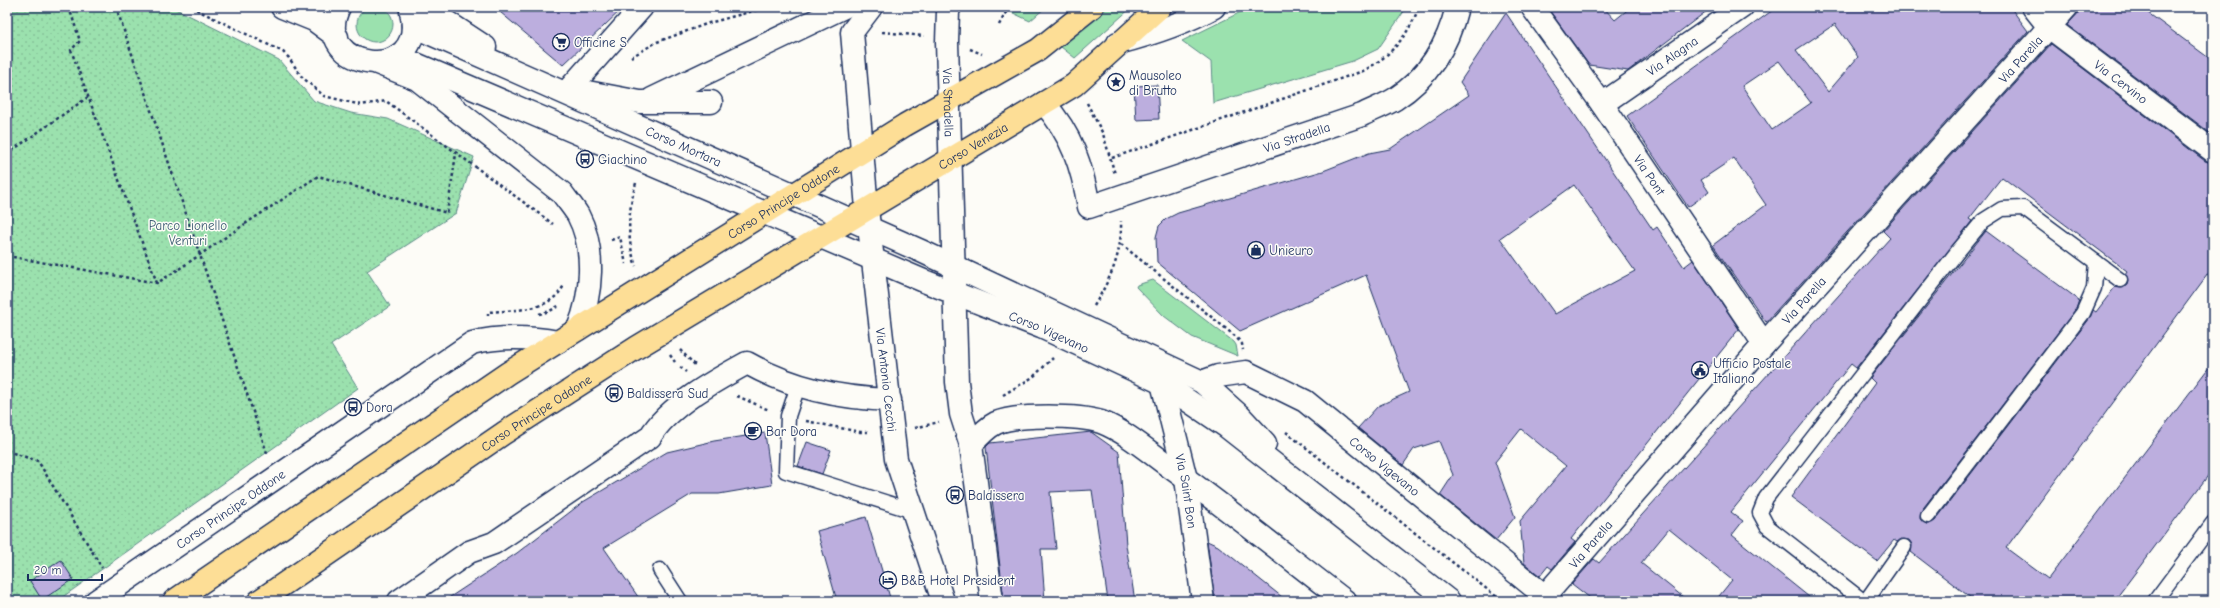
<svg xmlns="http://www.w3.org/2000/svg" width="2220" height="608" viewBox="0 0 2220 608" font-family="'Comic Neue',sans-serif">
<defs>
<pattern id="park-dots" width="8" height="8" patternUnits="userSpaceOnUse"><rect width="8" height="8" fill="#9be1ae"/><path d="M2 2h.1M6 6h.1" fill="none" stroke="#85c198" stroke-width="1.8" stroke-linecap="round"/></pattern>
</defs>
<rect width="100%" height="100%" fill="#fdfcf7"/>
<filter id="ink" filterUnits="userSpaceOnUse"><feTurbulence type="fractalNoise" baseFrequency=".025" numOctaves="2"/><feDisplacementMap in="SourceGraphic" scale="8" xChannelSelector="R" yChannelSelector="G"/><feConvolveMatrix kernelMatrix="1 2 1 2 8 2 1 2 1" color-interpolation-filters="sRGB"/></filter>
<g filter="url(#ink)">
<g fill="#9be1ae" stroke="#5b8886">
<circle cx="375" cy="24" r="18"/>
<polygon points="1014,7 1046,7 1030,21 1011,12"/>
<polygon points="1108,7 1132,7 1075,58 1061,47"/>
<polygon points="1251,7 1407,7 1378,49 1353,61 1213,103 1211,62 1182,41"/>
<polygon points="1153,280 1234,342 1236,345 1238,356 1192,337 1164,316 1136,287 1137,285"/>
</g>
<polygon fill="url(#park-dots)" stroke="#5b8886" points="7,7 172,7 279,60 314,101 351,113 388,119 474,157 456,213 367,271 390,306 331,345 358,388 57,601 7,601"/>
<g fill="#bcaede" stroke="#1b2f5e" fill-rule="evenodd">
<polygon points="494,7 624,7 563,65"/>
<polygon points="1547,7 1603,7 1615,20 1631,7 1712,7 1628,71 1589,65"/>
<path d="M1777,7H2010L2028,31L1766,322L1713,245L1766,205L1734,158L1701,180L1709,192L1688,207L1627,116ZM1835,24L1858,57L1828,92L1796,50ZM1779,61L1811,103L1772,130L1742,86Z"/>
<polygon points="2084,7 2140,7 2213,61 2213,135 2067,25"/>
<path d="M1506,13L1653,230L1657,227L1684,267L1693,260L1739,329L1571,539L1575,542L1552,569L1548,566L1540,576L1524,563L1520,521L1566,466L1521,429L1495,462L1515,517L1496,540L1440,495L1453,475L1439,441L1414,449L1403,465L1358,428L1378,406L1409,392L1366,275L1240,331L1157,262L1156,237L1159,226L1166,219L1178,213L1323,171L1369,153L1390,149L1469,95L1460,82ZM1574,185L1635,271L1555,314L1500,238Z"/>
<polygon points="2051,44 2205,161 2213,163 2213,267 2006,548 2048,579 2213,362 2213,469 2114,601 1975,601 1911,552 1912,544 1909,540 1901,539 1897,542 1894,540 1877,561 1791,497 1875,383 1870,378 1986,231 2079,300 2076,309 1921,511 1920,519 1927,524 1935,521 2090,318 2093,310 2096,312 2115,287 2123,288 2127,285 2128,281 2125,274 2127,271 2002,177 1969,219 1972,221 1856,368 1851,364 1731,512 1743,521 1732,535 1814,601 1715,601 1732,580 1669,529 1641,563 1688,601 1594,601 1572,584 1594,559 1599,563 1890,238 1883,231"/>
<polygon points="1157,85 1159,119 1136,120 1134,86"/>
<polygon points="1091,432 1119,452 1126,545 1135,601 1108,601 1092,490 1050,492 1056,549 1041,549 1045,601 1004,601 986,447 990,443"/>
<polygon points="765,433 772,485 719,494 692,494 604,548 641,601 444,601 517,553 583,502 667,452 714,441"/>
<polygon points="807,442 831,450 822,474 798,466"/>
<polygon points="866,517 891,601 837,601 817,531"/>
<polygon points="1207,541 1218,546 1287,601 1215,601"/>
<polygon points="61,560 73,579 42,600 30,581"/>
</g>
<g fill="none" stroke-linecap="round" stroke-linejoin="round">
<g stroke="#1b2f5e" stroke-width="17">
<g id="lane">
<polyline points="798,386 788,416 786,471 913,511"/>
<polyline points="1928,516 2083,313 2094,288 2096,262"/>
<polyline points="660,570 680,601"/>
<polyline points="1863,601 1767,526 1760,513 1766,498 1958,251 1983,221 2002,209 2023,208 2120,280"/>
<polyline points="1866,601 1904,547"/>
<polyline points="2155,601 2213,523"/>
</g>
</g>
<g stroke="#1b2f5e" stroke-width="25">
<g id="street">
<path id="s1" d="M1532,7L1602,104L1764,344"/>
<path id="s2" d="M2033,7L2049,27L2213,151"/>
<path d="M1118,43C1152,34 1183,24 1214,7"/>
<polyline points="570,88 642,7"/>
<path id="s3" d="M1044,103C1072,135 1082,166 1089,207L1362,115C1372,110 1385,105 1395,99C1429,77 1448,45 1457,7"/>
<path id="s4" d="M1602,104L1742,7"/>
<path id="s5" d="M1202,382L1218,376L1246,372L1305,401L1551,601"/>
<path id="s6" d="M1162,383L1186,479L1203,601"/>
<path d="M971,445C978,437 986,428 996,423C1016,414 1079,415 1101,422C1127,432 1151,454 1174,470C1232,512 1288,557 1345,601"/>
<path id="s7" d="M1545,596L1764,344L2067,7"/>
<path id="s8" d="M96,601L472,343C498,336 531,337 558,342"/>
<path d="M399,601L469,552L494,543L650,437C668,406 716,380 747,363C792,388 838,398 890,400"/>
</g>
</g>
<g stroke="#1b2f5e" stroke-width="25">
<g id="secondary">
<polyline points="282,7 314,20 337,37"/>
<path d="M339,7C308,71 429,87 411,12"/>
<polyline points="424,7 485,47"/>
<path id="s9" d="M871,7L852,32L867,209L896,459L943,601"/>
<path id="s10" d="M950,7L948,11L947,42L957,382L961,414L971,445L992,601"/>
<path id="s11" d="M413,26L921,251L1202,382L1239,415L1265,443"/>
<path id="s12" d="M397,56L924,281L1041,327L1162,383L1227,427L1449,601"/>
<path d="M377,63L417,79L562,193C567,200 573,207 578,215C596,249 592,295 578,329"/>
<polyline points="582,91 640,102 711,102"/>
<polyline points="652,99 844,7"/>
</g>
</g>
<g stroke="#1b2f5e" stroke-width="25">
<g id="primary">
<path id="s13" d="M174,601L508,373L905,125L1038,50L1092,7"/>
<path id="s14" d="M259,601L504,433L636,348L1074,85L1160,7"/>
</g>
</g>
<g stroke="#1b2f5e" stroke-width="2.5" stroke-dasharray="3 3" stroke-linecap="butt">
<polyline points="69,7 80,41 71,50 157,283"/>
<polyline points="116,7 267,453"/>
<polyline points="191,7 283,52 289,58 302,77 324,96 361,105 386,101 553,224"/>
<polyline points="999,25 1009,7"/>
<polyline points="882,32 924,36"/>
<polyline points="970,49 982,54"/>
<polyline points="631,57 657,42 709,23 768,7"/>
<polyline points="1087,103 1103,134 1115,174"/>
<polyline points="7,154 88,97"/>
<path d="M1112,158L1363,71C1391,56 1408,36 1419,7"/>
<path d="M636,183C628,210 626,239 636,266"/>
<polyline points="245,224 318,176 447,213 456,154"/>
<polyline points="611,240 620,237 626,264"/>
<polyline points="1121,244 1235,336 1242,344 1243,350"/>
<polyline points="7,256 157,283 179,269"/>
<path d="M1094,306C1111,277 1122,255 1121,221"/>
<polyline points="539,314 550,311 560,305"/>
<path d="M488,316V312C514,310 551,312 564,285"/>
<polyline points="680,350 696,366"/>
<polyline points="670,355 675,362"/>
<polyline points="680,367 686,372"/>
<polyline points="1003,395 1033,377 1053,358"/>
<polyline points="737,396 769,410"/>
<polyline points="806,421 860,432 870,432"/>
<polyline points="915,428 939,422"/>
<polyline points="1286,432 1502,601"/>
<polyline points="7,451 38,461 102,568"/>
</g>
<use href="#lane" stroke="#fdfcf7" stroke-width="14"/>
<use href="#street" stroke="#fdfcf7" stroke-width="22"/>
<use href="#secondary" stroke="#fdfcf7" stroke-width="22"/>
<use href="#primary" stroke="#fdde96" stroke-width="22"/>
<polyline stroke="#1b2f5e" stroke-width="2.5" stroke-dasharray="3 3" stroke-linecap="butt" points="179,269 245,224"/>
</g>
</g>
<defs>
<g id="supermarket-ring" transform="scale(0.9)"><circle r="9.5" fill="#fdfcf7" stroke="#1b2f5e" stroke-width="1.5"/><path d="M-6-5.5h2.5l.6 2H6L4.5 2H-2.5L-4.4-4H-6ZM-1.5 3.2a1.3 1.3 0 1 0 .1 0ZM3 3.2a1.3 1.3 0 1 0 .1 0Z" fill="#1b2f5e"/></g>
<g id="sight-ring" transform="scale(0.9)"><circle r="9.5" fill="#fdfcf7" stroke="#1b2f5e" stroke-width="1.5"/><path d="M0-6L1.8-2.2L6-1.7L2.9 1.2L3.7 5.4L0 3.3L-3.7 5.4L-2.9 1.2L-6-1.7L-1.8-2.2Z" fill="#1b2f5e"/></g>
<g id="bus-ring" transform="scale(0.9)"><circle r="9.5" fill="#fdfcf7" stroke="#1b2f5e" stroke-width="1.5"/><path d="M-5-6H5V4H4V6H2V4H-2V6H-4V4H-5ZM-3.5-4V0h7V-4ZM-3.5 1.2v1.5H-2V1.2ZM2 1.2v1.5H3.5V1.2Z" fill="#1b2f5e"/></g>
<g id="shop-ring" transform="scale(0.9)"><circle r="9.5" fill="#fdfcf7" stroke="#1b2f5e" stroke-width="1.5"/><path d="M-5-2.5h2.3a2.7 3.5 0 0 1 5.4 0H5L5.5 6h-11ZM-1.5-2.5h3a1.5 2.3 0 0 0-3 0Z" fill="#1b2f5e"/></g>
<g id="civic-ring" transform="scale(0.9)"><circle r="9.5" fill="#fdfcf7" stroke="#1b2f5e" stroke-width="1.5"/><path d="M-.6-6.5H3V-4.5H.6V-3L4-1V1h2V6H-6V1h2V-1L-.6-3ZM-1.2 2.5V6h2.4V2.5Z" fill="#1b2f5e"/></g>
<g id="cafe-ring" transform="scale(0.9)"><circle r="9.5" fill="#fdfcf7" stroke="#1b2f5e" stroke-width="1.5"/><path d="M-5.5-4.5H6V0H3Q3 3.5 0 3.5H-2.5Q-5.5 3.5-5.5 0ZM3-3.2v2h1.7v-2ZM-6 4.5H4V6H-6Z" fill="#1b2f5e"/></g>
<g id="hotel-ring" transform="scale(0.9)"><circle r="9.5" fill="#fdfcf7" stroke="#1b2f5e" stroke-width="1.5"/><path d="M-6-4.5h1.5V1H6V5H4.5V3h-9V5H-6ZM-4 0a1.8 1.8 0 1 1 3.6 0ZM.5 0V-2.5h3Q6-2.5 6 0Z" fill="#1b2f5e"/></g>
</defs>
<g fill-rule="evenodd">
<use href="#supermarket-ring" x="561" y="42"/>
<use href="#sight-ring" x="1116" y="82"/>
<use href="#bus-ring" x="585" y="159"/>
<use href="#shop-ring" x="1256" y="250"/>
<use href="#civic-ring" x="1700" y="370"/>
<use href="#bus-ring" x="614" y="393"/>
<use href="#bus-ring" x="353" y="407"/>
<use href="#cafe-ring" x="753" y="431"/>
<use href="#bus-ring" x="955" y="495"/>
<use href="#hotel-ring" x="888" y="580"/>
</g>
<g text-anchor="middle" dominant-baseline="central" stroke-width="3" stroke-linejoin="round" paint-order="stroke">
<g font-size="13" fill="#1b2f5e" stroke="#fdfcf7" text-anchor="start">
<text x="574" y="42">Officine S</text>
<text x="1129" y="75">Mausoleo<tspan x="1129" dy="15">di Brutto</tspan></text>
<text x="598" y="159">Giachino</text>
<text x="1269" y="250">Unieuro</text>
<text x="1713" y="363">Ufficio Postale<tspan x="1713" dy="15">Italiano</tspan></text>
<text x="627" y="393">Baldissera Sud</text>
<text x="366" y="407">Dora</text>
<text x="766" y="431">Bar Dora</text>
<text x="968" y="495">Baldissera</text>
<text x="901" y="580">B&amp;B Hotel President</text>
</g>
<g font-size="13" fill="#1b2f5e" stroke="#fdfcf7">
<text stroke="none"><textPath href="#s4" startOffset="85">Via Alagna</textPath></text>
<text stroke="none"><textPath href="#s7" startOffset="717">Via Parella</textPath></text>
<text stroke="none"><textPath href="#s2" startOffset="116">Via Cervino</textPath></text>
<text stroke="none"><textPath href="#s10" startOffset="96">Via Stradella</textPath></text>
<text stroke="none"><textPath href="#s3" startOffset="334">Via Stradella</textPath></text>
<text stroke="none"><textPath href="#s14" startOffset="847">Corso Venezia</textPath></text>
<text stroke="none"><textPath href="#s11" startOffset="296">Corso Mortara</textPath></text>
<text stroke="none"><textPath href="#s1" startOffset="205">Via Pont</textPath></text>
<text stroke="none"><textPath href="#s13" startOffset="729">Corso Principe Oddone</textPath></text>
<text stroke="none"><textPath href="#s7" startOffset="393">Via Parella</textPath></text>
<text stroke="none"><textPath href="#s12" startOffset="708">Corso Vigevano</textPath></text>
<text stroke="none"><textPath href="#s9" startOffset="381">Via Antonio Cecchi</textPath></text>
<text stroke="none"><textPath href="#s14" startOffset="335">Corso Principe Oddone</textPath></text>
<text stroke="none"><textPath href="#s5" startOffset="214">Corso Vigevano</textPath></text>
<text stroke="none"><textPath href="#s6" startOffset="111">Via Saint Bon</textPath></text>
<text stroke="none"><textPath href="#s8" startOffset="163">Corso Principe Oddone</textPath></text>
<text stroke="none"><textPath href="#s7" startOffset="69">Via Parella</textPath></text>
</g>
<g font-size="13" fill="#3b5c72" stroke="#fdfcf7">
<text x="188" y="225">Parco Lionello<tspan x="188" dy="15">Venturi</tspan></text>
</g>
</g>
<rect width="2220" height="608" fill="none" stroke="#fdfcf7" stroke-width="24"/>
<rect x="12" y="12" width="2196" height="584" fill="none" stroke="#1b2f5e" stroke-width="1.5" filter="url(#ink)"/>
<path d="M28 574v6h74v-6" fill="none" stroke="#1b2f5e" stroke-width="2"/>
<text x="34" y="574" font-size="12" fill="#1b2f5e" stroke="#fdfcf7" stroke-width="3" paint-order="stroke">20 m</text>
</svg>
